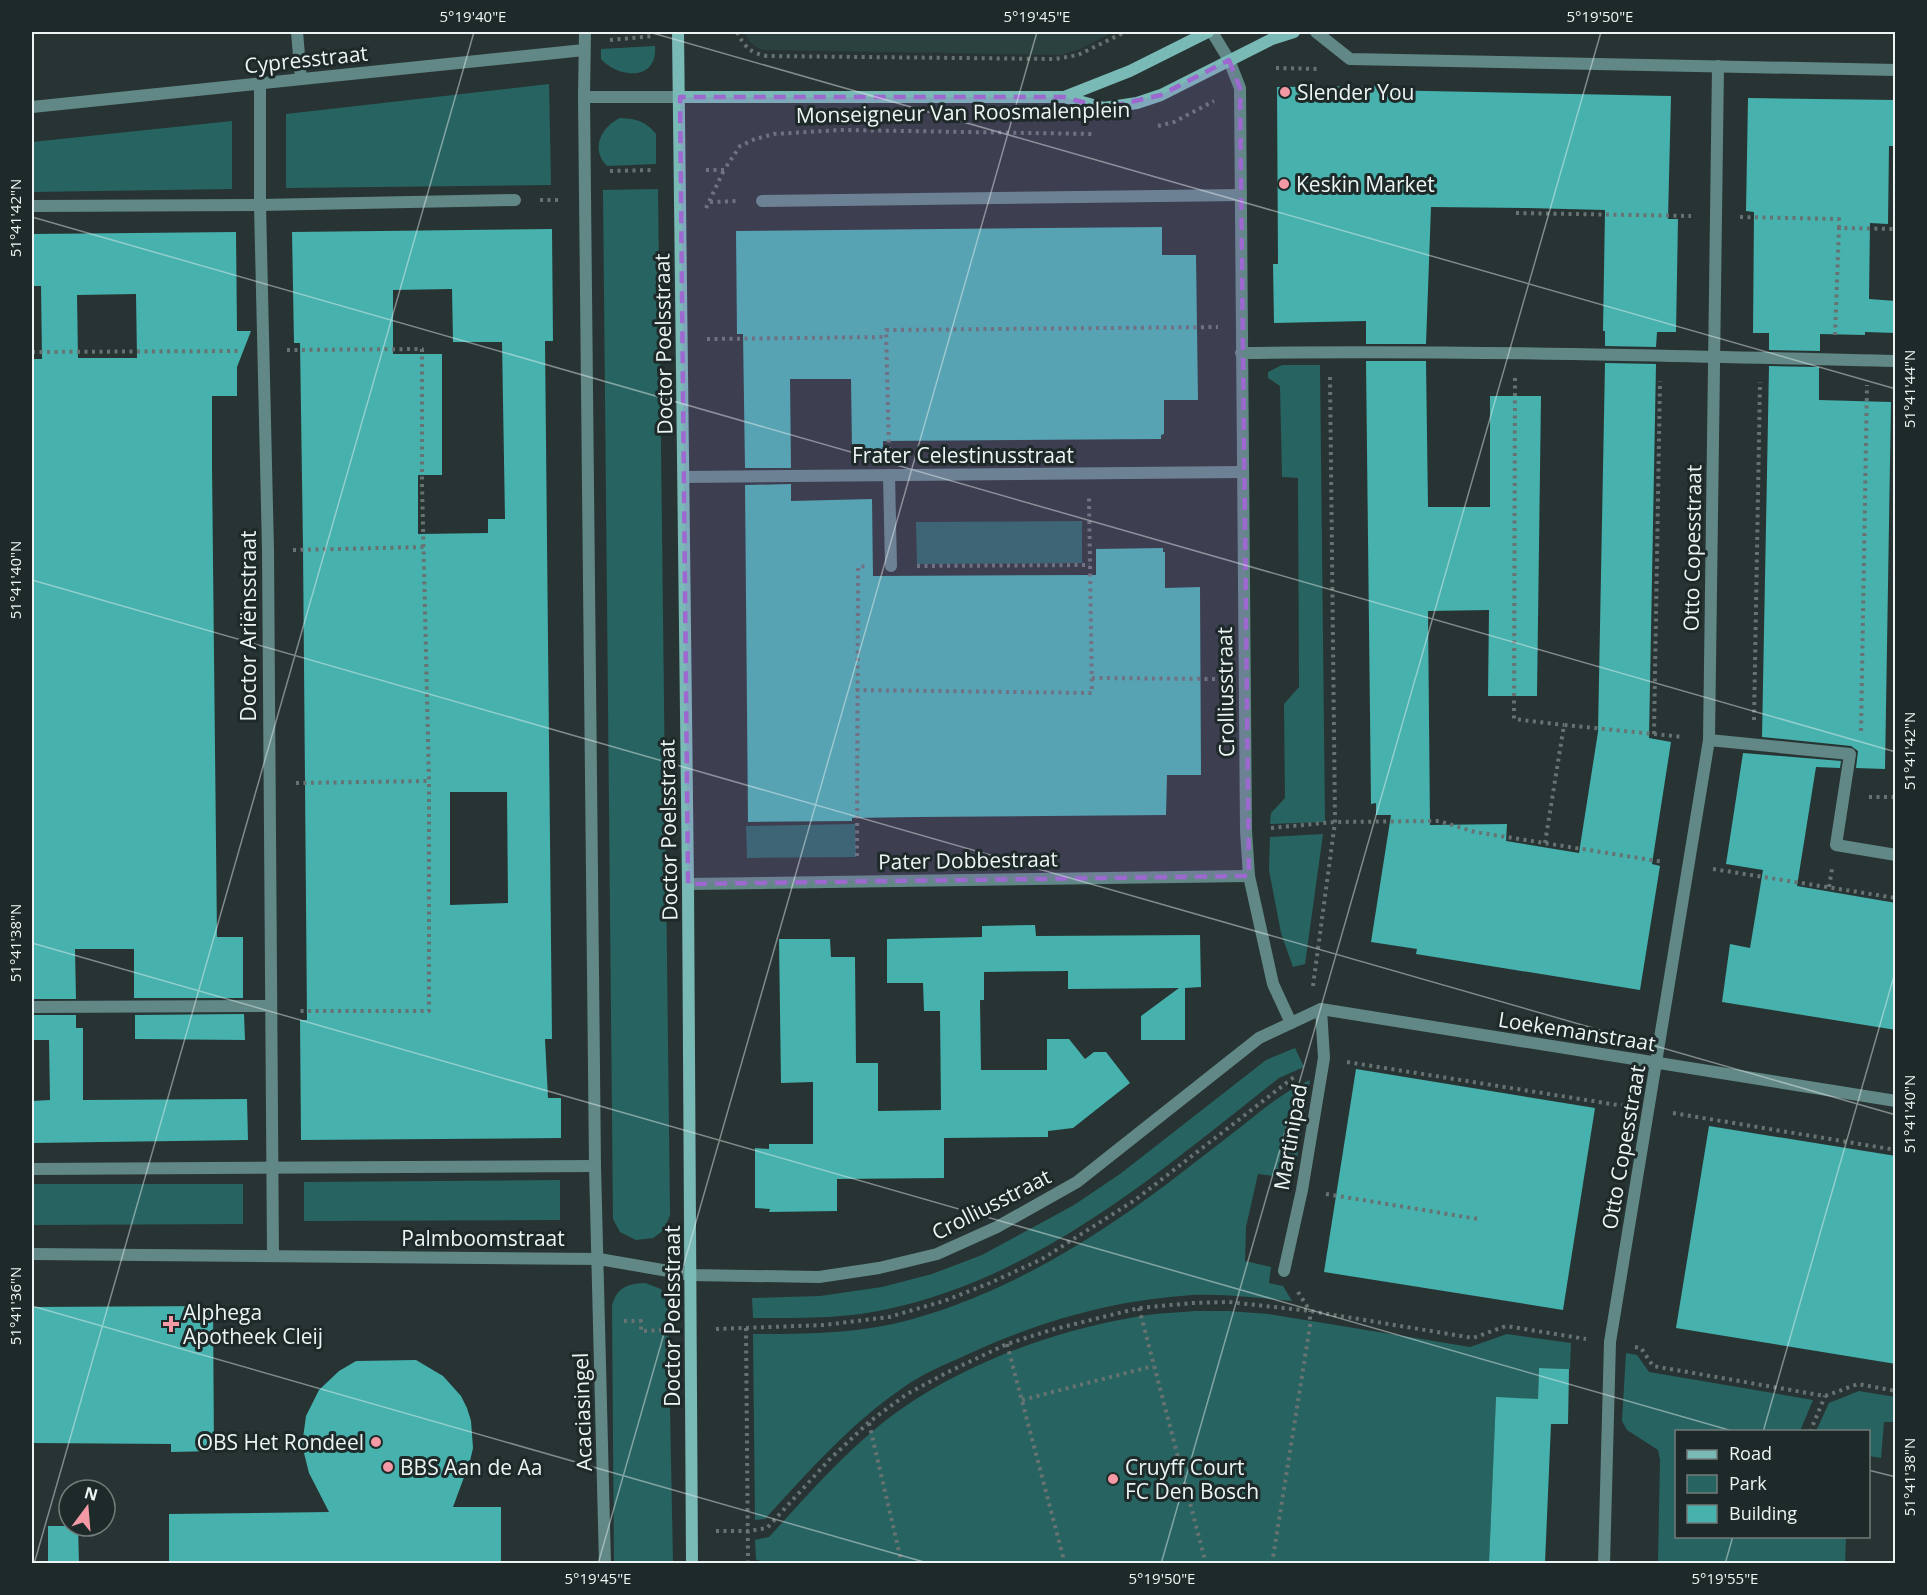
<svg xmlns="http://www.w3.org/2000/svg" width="1927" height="1595" viewBox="0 0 1927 1595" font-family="'Open Sans',sans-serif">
<rect width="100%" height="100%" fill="#273433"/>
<polygon fill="#2b4140" points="744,32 1113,32 1080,49 1061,55 764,50 756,47 750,42"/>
<g fill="#276461">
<path d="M655,46C658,81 619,79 601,59V49Z"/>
<polygon points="549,84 551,185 286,188 286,114"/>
<path d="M620,118C637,119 645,121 656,134V164L607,166C590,149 601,127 620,118Z"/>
<polygon points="232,121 232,189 32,192 32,142"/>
<polygon points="658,189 670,1215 664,1230 653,1238 636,1240 620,1232 613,1219 603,190"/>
<polygon points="1282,365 1320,365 1325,822 1270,824 1271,813 1285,798 1284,704 1299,687 1298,478 1282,477 1280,386 1268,378 1268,372"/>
<polygon points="1082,521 1082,563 917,564 916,522"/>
<polygon points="855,824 856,857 747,858 746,826"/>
<polygon points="1323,834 1305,964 1293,967 1281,933 1269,870 1270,837"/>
<path d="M1295,1048L1304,1067L1279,1078C1160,1171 1041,1276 888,1309C844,1319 798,1318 753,1318L752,1298L820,1296L882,1287L932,1274L982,1255L1074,1205L1120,1174L1266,1060Z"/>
<path d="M1310,1080L1294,1176L1290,1178L1258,1174L1246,1227L1245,1261L1271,1267L1269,1283L1283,1286L1292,1301C1259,1298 1225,1294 1192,1295C1113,1300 1036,1322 964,1356C944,1365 922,1374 904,1387C851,1423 808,1472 765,1519L755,1520L753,1334C799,1334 847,1334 893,1324C994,1300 1084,1246 1167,1184C1192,1165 1217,1145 1242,1126C1265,1108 1283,1092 1310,1080Z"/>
<polygon points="560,1180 560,1220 304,1221 304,1182"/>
<polygon points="32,1184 243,1184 243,1224 32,1225"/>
<path d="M645,1283L661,1289L668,1306L673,1563H614L612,1306C617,1287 627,1284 645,1283Z"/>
<path d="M1194,1311H1228L1268,1314L1470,1347L1507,1334L1571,1343L1570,1369L1539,1368L1538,1399L1496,1398L1489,1563L778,1564L756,1560L755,1540L769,1537C803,1500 836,1462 874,1430C944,1371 1046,1332 1135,1317C1154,1313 1175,1313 1194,1311Z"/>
<polygon points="1626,1353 1637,1355 1649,1372 1813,1400 1800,1431 1676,1432 1676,1536 1846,1537 1845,1563 1658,1563 1660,1460 1658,1450 1627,1430 1622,1421"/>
<polygon points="1859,1391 1895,1397 1895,1422 1884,1422 1881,1458 1869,1456 1868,1432 1816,1431 1829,1403"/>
</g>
<g fill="#46b1ad" fill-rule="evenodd">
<polygon points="1378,86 1378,90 1671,96 1668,219 1678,219 1676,332 1657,332 1656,347 1605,346 1605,331 1603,331 1605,210 1527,208 1431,207 1426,344 1366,344 1366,321 1274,323 1273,264 1278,264 1277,87"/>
<polygon points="1748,98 1896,100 1896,146 1889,146 1888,224 1870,223 1869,299 1896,301 1896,333 1865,332 1865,335 1820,334 1820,351 1769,350 1769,333 1753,333 1754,212 1746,211"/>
<polygon points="1162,227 1162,255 1196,255 1198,400 1164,400 1164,434 1161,435 1161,439 883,441 883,449 852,449 851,379 790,379 791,468 745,468 743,334 737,334 736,231"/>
<path d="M552,229L553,341H545L552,1039H545L548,1098H561V1138L301,1140L300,1020H307L303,547L300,343H294L292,232ZM452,289L453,342H502L505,519H488V533L418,534V475H442V354H393V290ZM450,792H507L508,903L450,905Z"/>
<path d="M236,232L237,331H251L237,367V396H212V466L217,937H243V998H134V949H75L76,999H32V359H42L41,286H32V234ZM136,294L137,358H78L77,295Z"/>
<polygon points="1366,361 1426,361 1428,507 1490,507 1490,396 1541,396 1537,696 1488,696 1489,610 1428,611 1430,825 1507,824 1506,841 1579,853 1598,732 1605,363 1656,364 1649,738 1671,742 1652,864 1660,866 1640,990 1416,954 1417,949 1371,942 1391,815 1376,815 1376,803 1371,804"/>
<polygon points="1769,366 1819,367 1819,400 1891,402 1885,769 1856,768 1858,751 1851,746 1762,737"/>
<polygon points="791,484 791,501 872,499 873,576 1096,575 1096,549 1163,548 1163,552 1165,552 1165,588 1200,587 1201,775 1167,775 1166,815 918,817 852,818 852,821 748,822 745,485"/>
<polygon points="1743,753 1841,761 1840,768 1816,767 1797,886 1896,903 1896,1030 1722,1002 1730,944 1750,948 1763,870 1726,864"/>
<polygon points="1035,925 1036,936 1200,935 1201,987 1185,988 1185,1040 1141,1040 1141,1016 1179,988 1068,989 1068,971 984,972 984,1000 980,1000 981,1070 1047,1070 1047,1039 1069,1039 1085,1059 1094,1052 1106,1052 1130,1083 1073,1128 1048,1131 1048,1137 944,1138 944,1178 837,1179 837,1211 769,1212 770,1209 755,1208 755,1148 769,1149 769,1144 813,1144 813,1082 781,1083 779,939 830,939 831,957 855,957 856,1063 878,1063 878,1111 941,1110 940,1011 924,1011 923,983 887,983 887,939 982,937 982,926"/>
<polygon points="244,1014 245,1040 135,1039 135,1015"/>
<polygon points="32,1015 76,1015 76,1028 83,1028 83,1100 247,1099 248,1140 32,1143 32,1101 50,1100 49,1040 32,1040"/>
<polygon points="1356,1069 1595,1108 1563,1310 1324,1272"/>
<polygon points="1709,1126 1896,1156 1896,1364 1676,1328"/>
<polygon points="213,1306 214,1451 171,1452 171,1444 32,1443 32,1307"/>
<polygon points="416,1360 443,1376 461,1396 467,1408 471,1421 473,1448 470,1461 453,1507 501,1507 501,1563 169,1563 169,1514 329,1512 309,1473 302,1445 306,1416 319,1390 339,1371 356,1361"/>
<polygon points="1539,1368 1569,1369 1568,1424 1551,1424 1545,1563 1489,1563 1496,1397 1538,1399"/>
<polygon points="48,1526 78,1526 79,1563 48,1563"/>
</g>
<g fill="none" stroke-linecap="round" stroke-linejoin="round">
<g stroke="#677372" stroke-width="4" stroke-dasharray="3 4.5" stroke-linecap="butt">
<path d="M737,32C744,46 750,53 767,56L1055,59L1078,55L1125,32"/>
<polyline points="610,40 654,36"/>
<polyline points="1276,68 1320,69"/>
<polyline points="1158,126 1174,122 1214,101"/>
<polyline points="706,170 724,170 740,146 755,139 774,134 841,130 1094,134"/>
<polyline points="610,171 653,170"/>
<polyline points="540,200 559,200"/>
<polyline points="710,202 739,201"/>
<polyline points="706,208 724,170"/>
<polyline points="1516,213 1691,216"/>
<polyline points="1740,217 1839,219 1839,228"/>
<polyline points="1835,335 1839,228 1896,229"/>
<polyline points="707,339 887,337"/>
<polyline points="287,350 422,349 422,483 429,781 429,1011 297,1011"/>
<polyline points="32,352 238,351"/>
<polyline points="1515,378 1514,719 1564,725"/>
<polyline points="889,450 886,330 1218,327"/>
<polyline points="293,550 424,547"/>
<polyline points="917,566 1090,565"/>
<polyline points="1092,678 1220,679"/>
<polyline points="856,690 1092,693 1089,498"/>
<polyline points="1754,720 1760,382"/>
<polyline points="1861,731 1867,385"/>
<polyline points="1654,734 1660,381"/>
<polyline points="296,783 429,781"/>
<polyline points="1869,797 1896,797"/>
<polyline points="1271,828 1335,822 1439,821 1475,832 1664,862"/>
<polyline points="1545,843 1564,725 1683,737"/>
<polyline points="857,856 858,567 867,566"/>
<polyline points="1713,869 1896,898"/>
<polyline points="1829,887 1832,869"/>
<polyline points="1313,986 1335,822 1330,377"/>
<polyline points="1347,1062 1624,1106"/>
<polyline points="1673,1113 1896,1150"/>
<polyline points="1326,1194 1478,1219"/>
<polyline points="1298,1292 1310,1311"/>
<polyline points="1139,1308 1206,1564"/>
<polyline points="624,1321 641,1321 641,1331 666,1330"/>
<polyline points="746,1328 748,1564"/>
<polyline points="716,1329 824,1325 889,1317 944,1301 990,1283 1042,1259 1135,1200 1294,1077"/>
<polyline points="1007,1344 1065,1564"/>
<polyline points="1635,1347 1641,1348 1653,1366 1825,1396 1858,1384 1896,1391"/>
<polyline points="1022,1400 1153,1366"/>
<polyline points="869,1423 902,1564"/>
<polyline points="1810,1432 1825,1396"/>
<polyline points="716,1531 749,1531 767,1528 829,1460 869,1422 907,1394 948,1372 1007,1344 1051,1330 1139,1308 1192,1303 1229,1302 1310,1311 1473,1338 1506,1326 1586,1339"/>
<polyline points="1272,1564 1310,1326 1310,1311"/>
</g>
<g stroke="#618886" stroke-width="12">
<polyline points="762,201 1240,195"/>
<path d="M1241,353C1459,350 1678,356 1896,361"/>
<polyline points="889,475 891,566"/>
<polyline points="1709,740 1850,754 1836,845 1896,855"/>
<polyline points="32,1169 595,1166"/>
<polyline points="1284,1271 1302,1190 1324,1058 1321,1009"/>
</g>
<g stroke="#618886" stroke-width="12">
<polyline points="297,32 301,79"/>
<polyline points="585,32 584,97 595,1166 605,1564"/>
<polyline points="1212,32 1229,60 1240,88 1246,831 1249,876 1273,984 1291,1023"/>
<polyline points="1316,32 1350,59 1896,70"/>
<polyline points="260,84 260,205 268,550 273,1256"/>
<polyline points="584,97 680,97"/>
<polyline points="32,107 584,50"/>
<polyline points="32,206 260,205 515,200"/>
<polyline points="684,477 1243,472"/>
<polyline points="688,884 1249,876"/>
<polyline points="32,1007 270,1006"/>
<polyline points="32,1254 599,1259 691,1275 819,1277 879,1268 937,1254 997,1227 1077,1182 1259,1038 1321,1009 1896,1101"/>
<polyline points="1604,1564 1610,1342 1709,740 1718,66"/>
</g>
<g stroke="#79b9b6" stroke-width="12">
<polyline points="678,32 688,884 692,1564"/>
<polyline points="680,97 1064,97 1104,108 1137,103 1161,95 1272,39 1294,32"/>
<polyline points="1064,97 1130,71 1208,32"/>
</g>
</g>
<path fill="#9d68cf" fill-opacity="0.2" stroke="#9d68cf" stroke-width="4.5" stroke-dasharray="12 8" stroke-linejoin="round" d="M1229,60L1240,88L1249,876L688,884L680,97H1064L1104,108L1161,95Z"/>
<path fill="none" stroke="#edf5f4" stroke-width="1.5" stroke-opacity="0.45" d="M649,32L1896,389M32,217L1896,752M32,580L1896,1115M32,943L1736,1432M32,1306L931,1564M1763,1432L1896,969M1868,1470L1896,1477M34,1564L474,32M598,1564L1037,32M1161,1564L1601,32M1725,1564L1733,1536"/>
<g fill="#f49aa6" stroke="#1e2a29" stroke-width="2">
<circle cx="1285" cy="92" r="6"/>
<circle cx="1284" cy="184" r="6"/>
<path d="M168 1315h6v6h6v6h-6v6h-6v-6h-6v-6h6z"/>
<circle cx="376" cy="1442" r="6"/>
<circle cx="388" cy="1467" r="6"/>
<circle cx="1113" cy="1479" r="6"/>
</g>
<g text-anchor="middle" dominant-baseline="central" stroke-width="6" stroke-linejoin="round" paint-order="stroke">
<g font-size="21" fill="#edf5f4" stroke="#1e2a29">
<text transform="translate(306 59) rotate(-6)">Cypresstraat</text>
<text transform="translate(963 112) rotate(-1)">Monseigneur Van Roosmalenplein</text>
<text transform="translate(663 344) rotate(-91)">Doctor Poelsstraat</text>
<text x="963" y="455">Frater Celestinusstraat</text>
<text transform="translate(1692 548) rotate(-89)">Otto Copesstraat</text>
<text transform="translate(248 626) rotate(-90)">Doctor Ariënsstraat</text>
<text transform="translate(1225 692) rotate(-91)">Crolliusstraat</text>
<text transform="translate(668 830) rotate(-91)">Doctor Poelsstraat</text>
<text transform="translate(968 860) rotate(-1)">Pater Dobbestraat</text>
<text transform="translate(1577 1031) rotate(9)">Loekemanstraat</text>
<text transform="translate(1290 1137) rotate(-80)">Martinipad</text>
<text transform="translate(1623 1147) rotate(-80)">Otto Copesstraat</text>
<text transform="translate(991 1204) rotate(-27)">Crolliusstraat</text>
<text x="483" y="1238">Palmboomstraat</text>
<text transform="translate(672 1316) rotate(-90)">Doctor Poelsstraat</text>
<text transform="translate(582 1412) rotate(-92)">Acaciasingel</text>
</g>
<g font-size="21" fill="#edf5f4" stroke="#1e2a29" text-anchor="start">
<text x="1297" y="92">Slender You</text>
<text x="1296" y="184">Keskin Market</text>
<text x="183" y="1312">Alphega<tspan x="183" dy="24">Apotheek Cleij</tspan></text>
<text x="364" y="1442" text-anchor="end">OBS Het Rondeel</text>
<text x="400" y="1467">BBS Aan de Aa</text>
<text x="1125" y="1467">Cruyff Court<tspan x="1125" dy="24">FC Den Bosch</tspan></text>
</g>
</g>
<rect width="1927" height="1595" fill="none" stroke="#1e2a29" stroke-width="66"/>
<rect x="1675" y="1430" width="195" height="108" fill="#1e2a29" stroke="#717b7a" stroke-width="1.5"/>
<rect x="1687" y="1450" width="30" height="9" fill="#79b9b6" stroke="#717b7a" stroke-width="1.5"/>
<text x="1729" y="1460" font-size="18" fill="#edf5f4">Road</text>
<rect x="1687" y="1475" width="30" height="18" fill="#276461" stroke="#717b7a" stroke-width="1.5"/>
<text x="1729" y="1490" font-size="18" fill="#edf5f4">Park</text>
<rect x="1687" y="1505" width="30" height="18" fill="#46b1ad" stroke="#717b7a" stroke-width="1.5"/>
<text x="1729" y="1520" font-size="18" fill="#edf5f4">Building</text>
<g transform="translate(87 1508) rotate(16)"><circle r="28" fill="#1e2a29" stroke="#717b7a" stroke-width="1.5"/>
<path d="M0-4.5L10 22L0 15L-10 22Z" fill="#f49aa6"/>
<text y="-9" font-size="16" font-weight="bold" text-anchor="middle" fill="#edf5f4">N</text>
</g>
<rect x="33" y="33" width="1861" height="1529" fill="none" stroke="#edf5f4" stroke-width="2"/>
<g font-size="15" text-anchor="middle" fill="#edf5f4">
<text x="473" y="22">5°19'40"E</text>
<text x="1037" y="22">5°19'45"E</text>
<text x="1600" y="22">5°19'50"E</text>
<text transform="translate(16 218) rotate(-90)" y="5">51°41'42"N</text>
<text transform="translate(1910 389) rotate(-90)" y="5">51°41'44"N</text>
<text transform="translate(16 580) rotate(-90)" y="5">51°41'40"N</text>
<text transform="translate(1910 751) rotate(-90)" y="5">51°41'42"N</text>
<text transform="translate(16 943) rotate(-90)" y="5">51°41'38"N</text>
<text transform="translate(1910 1114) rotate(-90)" y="5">51°41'40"N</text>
<text transform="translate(16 1306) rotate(-90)" y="5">51°41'36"N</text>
<text transform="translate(1910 1477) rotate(-90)" y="5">51°41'38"N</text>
<text x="598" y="1584">5°19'45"E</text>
<text x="1162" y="1584">5°19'50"E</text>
<text x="1725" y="1584">5°19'55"E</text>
</g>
</svg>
